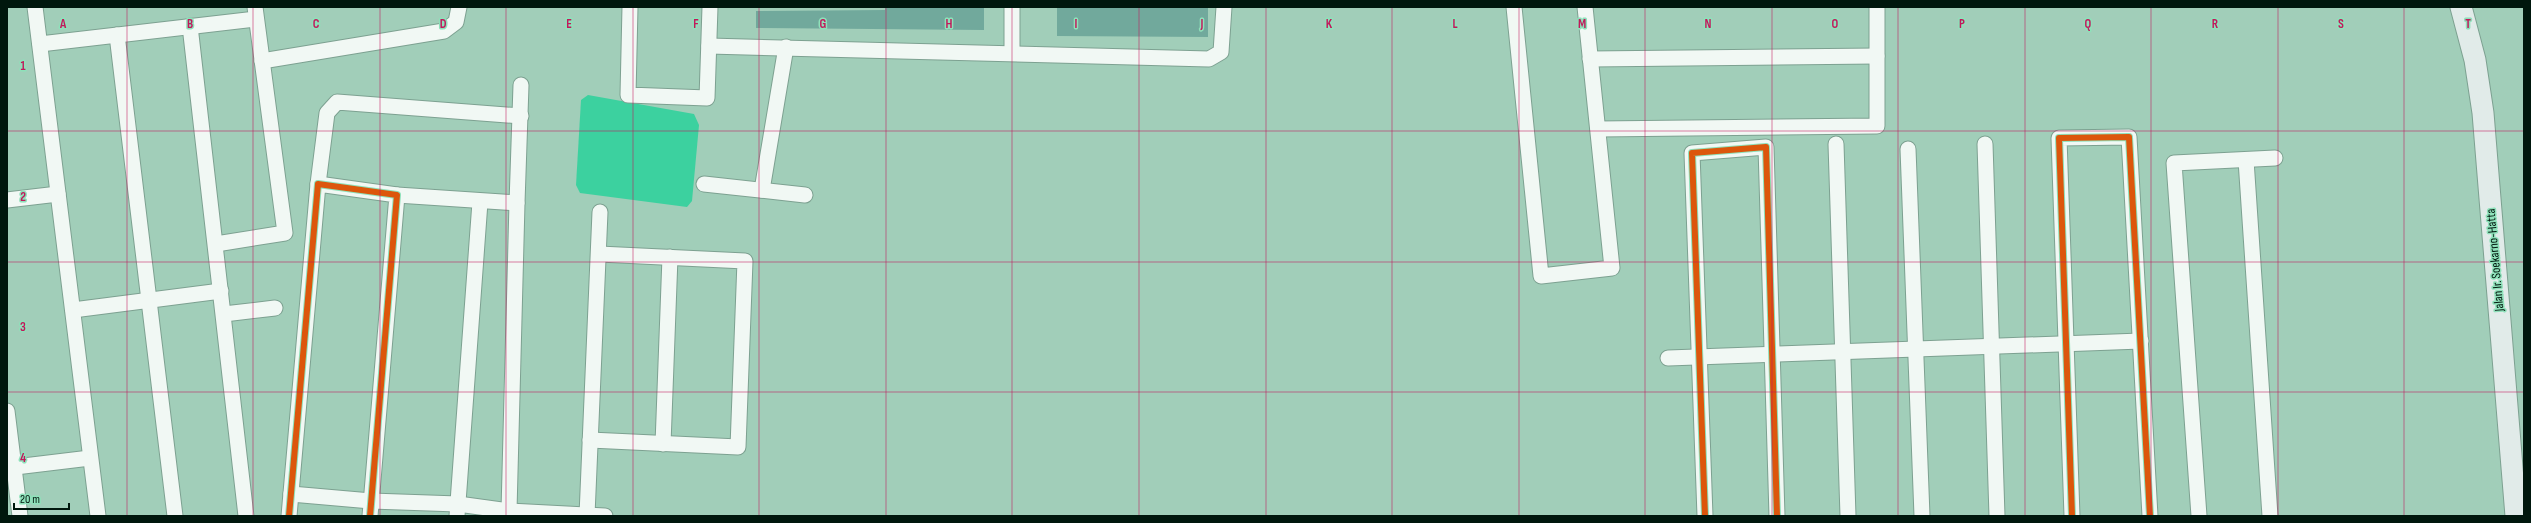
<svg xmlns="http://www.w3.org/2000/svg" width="2531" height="523" viewBox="0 0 2531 523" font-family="'Sofia Sans Condensed',sans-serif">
<rect width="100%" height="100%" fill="#a1ceb9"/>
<polygon fill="#3cd19f" points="588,95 694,114 699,125 692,201 687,207 580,193 576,185 581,100"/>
<g fill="#71a99c">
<polygon points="885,7 984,7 984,30 756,28 756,11 885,10"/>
<polygon points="1057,7 1208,7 1208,37 1057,36"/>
</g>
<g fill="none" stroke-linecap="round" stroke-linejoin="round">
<g stroke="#7da191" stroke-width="17">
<g id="street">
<polyline points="35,7 98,516"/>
<polyline points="630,7 628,95 707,98 710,7"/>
<polyline points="1514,7 1541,276 1612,268 1585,7"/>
<polyline points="190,26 246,516"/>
<polyline points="117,35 175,516"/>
<polyline points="40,44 256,19"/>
<polyline points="709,46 1209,59 1221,52 1224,7"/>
<polyline points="1012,52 1012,7"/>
<polyline points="1590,59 1877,56"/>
<polyline points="262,61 444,31 456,22 459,7"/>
<polyline points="1598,129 1877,126 1877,7"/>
<polyline points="1836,144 1848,516"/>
<polyline points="1985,144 1997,516"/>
<polyline points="1908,149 1922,516"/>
<polyline points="2246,160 2270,516"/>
<polyline points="318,184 327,113 337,102 521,116"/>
<polyline points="704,184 805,195"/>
<polyline points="762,190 786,47"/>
<polyline points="397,195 517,203 521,85"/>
<polyline points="7,200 58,194"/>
<polyline points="216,244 285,233 255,7"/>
<polyline points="73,310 221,291"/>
<polyline points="224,314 275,308"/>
<polyline points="1668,358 2141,341"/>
<polyline points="7,411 20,516"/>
<polyline points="590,440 738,447 745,261 599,254"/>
<polyline points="663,444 670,257"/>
<polyline points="7,468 90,458"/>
<polyline points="291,494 371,501 458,504 509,511 605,516"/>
<polyline points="509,511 517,203"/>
<polyline points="587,515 600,212"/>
<polyline points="289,516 318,184 397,195 370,516"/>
<polyline points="457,516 480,202"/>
<polyline points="1705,516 1692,153 1766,147 1777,516"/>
<polyline points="2072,516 2059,138 2129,137 2150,516"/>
<polyline points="2199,516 2174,163 2275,158"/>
</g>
</g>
<g stroke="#7da191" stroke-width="23">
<polyline id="secondary" points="2461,7 2475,60 2483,113 2516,516"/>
</g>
<use href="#street" stroke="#f1f8f4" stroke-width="15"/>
<use href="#secondary" stroke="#e1ebe9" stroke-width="21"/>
<g stroke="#8ee1ba" stroke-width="8">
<g id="cycleway">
<polyline points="289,516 318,184 397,195 370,516"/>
<polyline points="1705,516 1692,153 1766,147 1777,516"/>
<polyline points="2072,516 2059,138 2129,137 2150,516"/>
</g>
</g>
<use href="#cycleway" stroke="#dc560c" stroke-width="6"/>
</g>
<path fill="none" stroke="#c2185b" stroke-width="1" stroke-opacity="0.55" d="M127,7V516M253,7V516M380,7V516M506,7V516M633,7V516M759,7V516M886,7V516M1012,7V516M1139,7V516M1266,7V516M1392,7V516M1519,7V516M1645,7V516M1772,7V516M1898,7V516M2025,7V516M2151,7V516M2278,7V516M2404,7V516M7,131H2524M7,262H2524M7,392H2524"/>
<g text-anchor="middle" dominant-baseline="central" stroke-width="3" stroke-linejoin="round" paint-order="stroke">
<g font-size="13" fill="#00170d" stroke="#8ee1ba">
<text transform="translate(2495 260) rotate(-95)">Jalan Ir. Soekarno-Hatta</text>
</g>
</g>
<g font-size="13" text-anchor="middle" font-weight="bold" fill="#c2185b" stroke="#8ee1ba" stroke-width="3" stroke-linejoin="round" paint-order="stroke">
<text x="63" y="28">A</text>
<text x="190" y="28">B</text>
<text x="316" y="28">C</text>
<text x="443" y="28">D</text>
<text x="569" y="28">E</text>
<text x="696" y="28">F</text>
<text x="823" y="28">G</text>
<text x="949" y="28">H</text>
<text x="1076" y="28">I</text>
<text x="1202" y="28">J</text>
<text x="1329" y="28">K</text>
<text x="1455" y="28">L</text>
<text x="1582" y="28">M</text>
<text x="1708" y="28">N</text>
<text x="1835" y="28">O</text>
<text x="1962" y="28">P</text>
<text x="2088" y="28">Q</text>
<text x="2215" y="28">R</text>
<text x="2341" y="28">S</text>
<text x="2468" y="28">T</text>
<text x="23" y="70">1</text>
<text x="23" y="201">2</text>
<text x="23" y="331">3</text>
<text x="23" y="462">4</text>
</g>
<rect width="2531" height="523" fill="none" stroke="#00170d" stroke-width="16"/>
<path d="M14 503v6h55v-6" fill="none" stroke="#00170d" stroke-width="2"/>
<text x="20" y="503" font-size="12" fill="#00170d" stroke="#8ee1ba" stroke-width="3" paint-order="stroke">20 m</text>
</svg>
